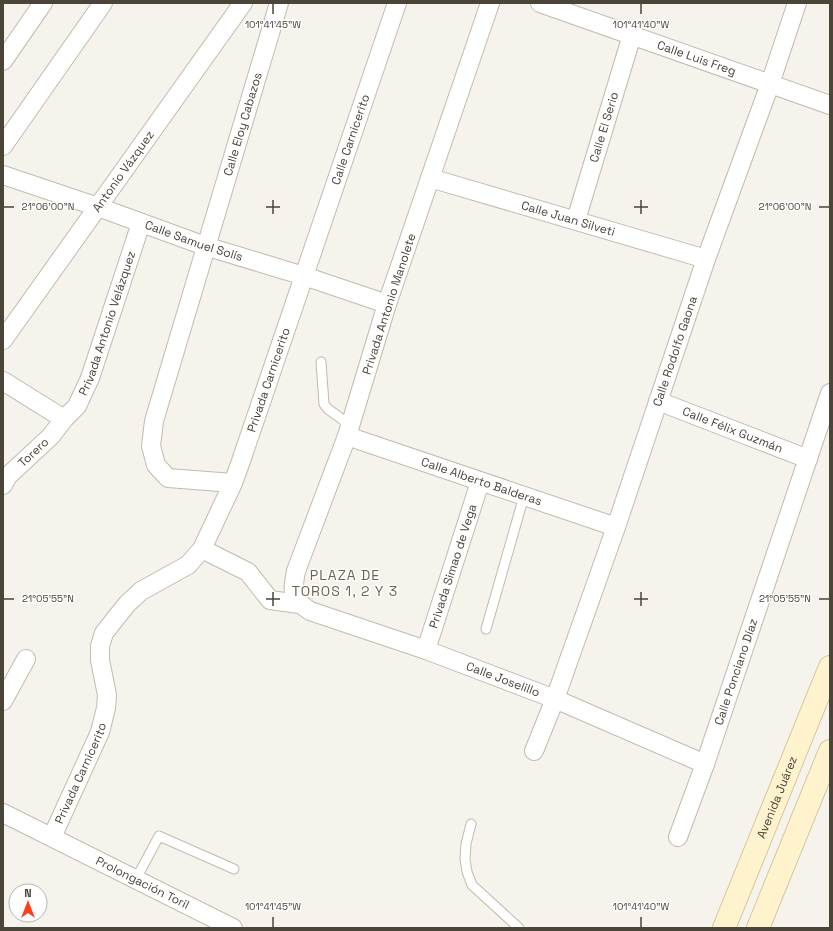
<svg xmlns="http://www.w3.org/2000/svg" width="833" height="931" viewBox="0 0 833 931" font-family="'Space Grotesk',sans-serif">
<rect width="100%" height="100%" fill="#f6f3ec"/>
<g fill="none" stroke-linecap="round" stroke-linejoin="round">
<g stroke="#c2bbae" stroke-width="11">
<g id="service">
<polyline points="321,362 324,404 328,409 350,425"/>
<polyline points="486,629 524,496"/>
<polyline points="471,824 466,844 465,859 467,872 472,885 519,928"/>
<polyline points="136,879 159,836 234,869"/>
</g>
</g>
<g stroke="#c2bbae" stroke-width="20">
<g id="minor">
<path id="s1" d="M490,3L387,304L347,436L296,571C292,593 291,598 310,611L426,650L555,699L705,764"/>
<path id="s2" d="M540,3L830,105"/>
<polyline points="3,61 43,3"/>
<polyline points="3,146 103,3"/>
<path id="s3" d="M3,175L98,207L205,246L304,276L387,304"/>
<path id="s4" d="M430,178L706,259"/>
<path id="s5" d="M576,220L632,35"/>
<path id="s6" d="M3,340L243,3"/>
<polyline points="3,381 64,419"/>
<path id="s7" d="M658,401L808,459"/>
<path id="s8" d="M347,436L616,527"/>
<path id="s9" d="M233,483L241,461L397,3"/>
<path id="s10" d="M3,485L8,476L51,436L64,419L77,406L90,378L141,223"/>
<polyline points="202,549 248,572 270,600 299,604"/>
<path id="s11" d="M426,650L480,482"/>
<polyline points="3,701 26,659"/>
<path id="s12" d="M534,751L555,699L616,527L706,259L770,84L797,3"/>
<path id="s13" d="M3,813L233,928"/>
<path id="s14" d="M52,837L100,732L106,708L107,695L100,660V646L104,633L127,604L141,591L188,565L202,549L233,483L168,478L156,465L151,446L154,421L279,3"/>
<path id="s15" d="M678,837L705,764L830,393"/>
</g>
</g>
<g stroke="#d6c79b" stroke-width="24">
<g id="secondary">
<path id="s16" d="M724,928L830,667"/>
<polyline points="758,928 830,751"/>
</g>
</g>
<use href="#service" stroke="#fff" stroke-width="9"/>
<use href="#minor" stroke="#fff" stroke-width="18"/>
<use href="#secondary" stroke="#fff3cd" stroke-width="22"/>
</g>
<path fill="none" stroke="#4b4439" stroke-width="1.5" d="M273,4V14M641,4V14M273,200V214M641,200V214M4,207H14M266,207H280M634,207H648M819,207H829M273,592V606M641,592V606M4,599H14M266,599H280M634,599H648M819,599H829M273,917V927M641,917V927"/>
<g text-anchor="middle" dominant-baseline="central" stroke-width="3" stroke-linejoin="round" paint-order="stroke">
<g font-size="12" fill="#4b4439" stroke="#fff">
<text stroke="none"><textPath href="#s2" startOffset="166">Calle Luis Freg</textPath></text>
<text stroke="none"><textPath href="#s14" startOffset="858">Calle Eloy Cabazos</textPath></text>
<text stroke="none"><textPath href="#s5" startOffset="97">Calle El Serio</textPath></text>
<text stroke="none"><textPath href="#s9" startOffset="363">Calle Carnicerito</textPath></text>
<text stroke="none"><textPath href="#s6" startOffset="207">Antonio Vázquez</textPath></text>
<text stroke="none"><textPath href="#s4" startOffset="144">Calle Juan Silveti</textPath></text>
<text stroke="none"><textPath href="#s3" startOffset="202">Calle Samuel Solís</textPath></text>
<text transform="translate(389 304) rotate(-72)">Privada Antonio Manolete</text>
<text stroke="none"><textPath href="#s10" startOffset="197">Privada Antonio Velázquez</textPath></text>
<text stroke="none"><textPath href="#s12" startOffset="424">Calle Rodolfo Gaona</textPath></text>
<text stroke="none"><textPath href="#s9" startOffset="109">Privada Carnicerito</textPath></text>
<text stroke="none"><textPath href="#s7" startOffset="80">Calle Félix Guzmán</textPath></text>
<text stroke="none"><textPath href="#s10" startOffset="45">Torero</textPath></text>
<text stroke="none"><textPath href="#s8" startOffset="142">Calle Alberto Balderas</textPath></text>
<text stroke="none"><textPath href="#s11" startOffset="88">Privada Simao de Vega</textPath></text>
<text stroke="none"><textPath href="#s15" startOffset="175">Calle Ponciano Díaz</textPath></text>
<text stroke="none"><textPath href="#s1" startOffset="852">Calle Joselillo</textPath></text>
<text stroke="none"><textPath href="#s14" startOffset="70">Privada Carnicerito</textPath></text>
<text stroke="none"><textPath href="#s16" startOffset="141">Avenida Juárez</textPath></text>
<text stroke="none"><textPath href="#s13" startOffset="156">Prolongación Toril</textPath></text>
</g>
<g font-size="14" letter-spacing="1" fill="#6e6250" stroke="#fff">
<text x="345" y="575">PLAZA DE<tspan x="345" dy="16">TOROS 1, 2 Y 3</tspan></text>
</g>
</g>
<g font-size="10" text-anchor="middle" fill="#4b4439" stroke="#fff" stroke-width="3" stroke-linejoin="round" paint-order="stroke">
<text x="273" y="28">101°41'45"W</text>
<text x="641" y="28">101°41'40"W</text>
<text x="48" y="210">21°06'00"N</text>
<text x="785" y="210">21°06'00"N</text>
<text x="48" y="602">21°05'55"N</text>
<text x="785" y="602">21°05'55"N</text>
<text x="273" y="910">101°41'45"W</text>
<text x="641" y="910">101°41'40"W</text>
</g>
<rect width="833" height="931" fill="none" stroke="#4b4439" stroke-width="8"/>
<g transform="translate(28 903)"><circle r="19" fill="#ffffff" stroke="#b7b4b0"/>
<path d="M0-3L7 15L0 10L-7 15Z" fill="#fc3f1d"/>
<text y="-6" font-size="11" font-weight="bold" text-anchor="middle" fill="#4b4439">N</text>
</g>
</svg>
